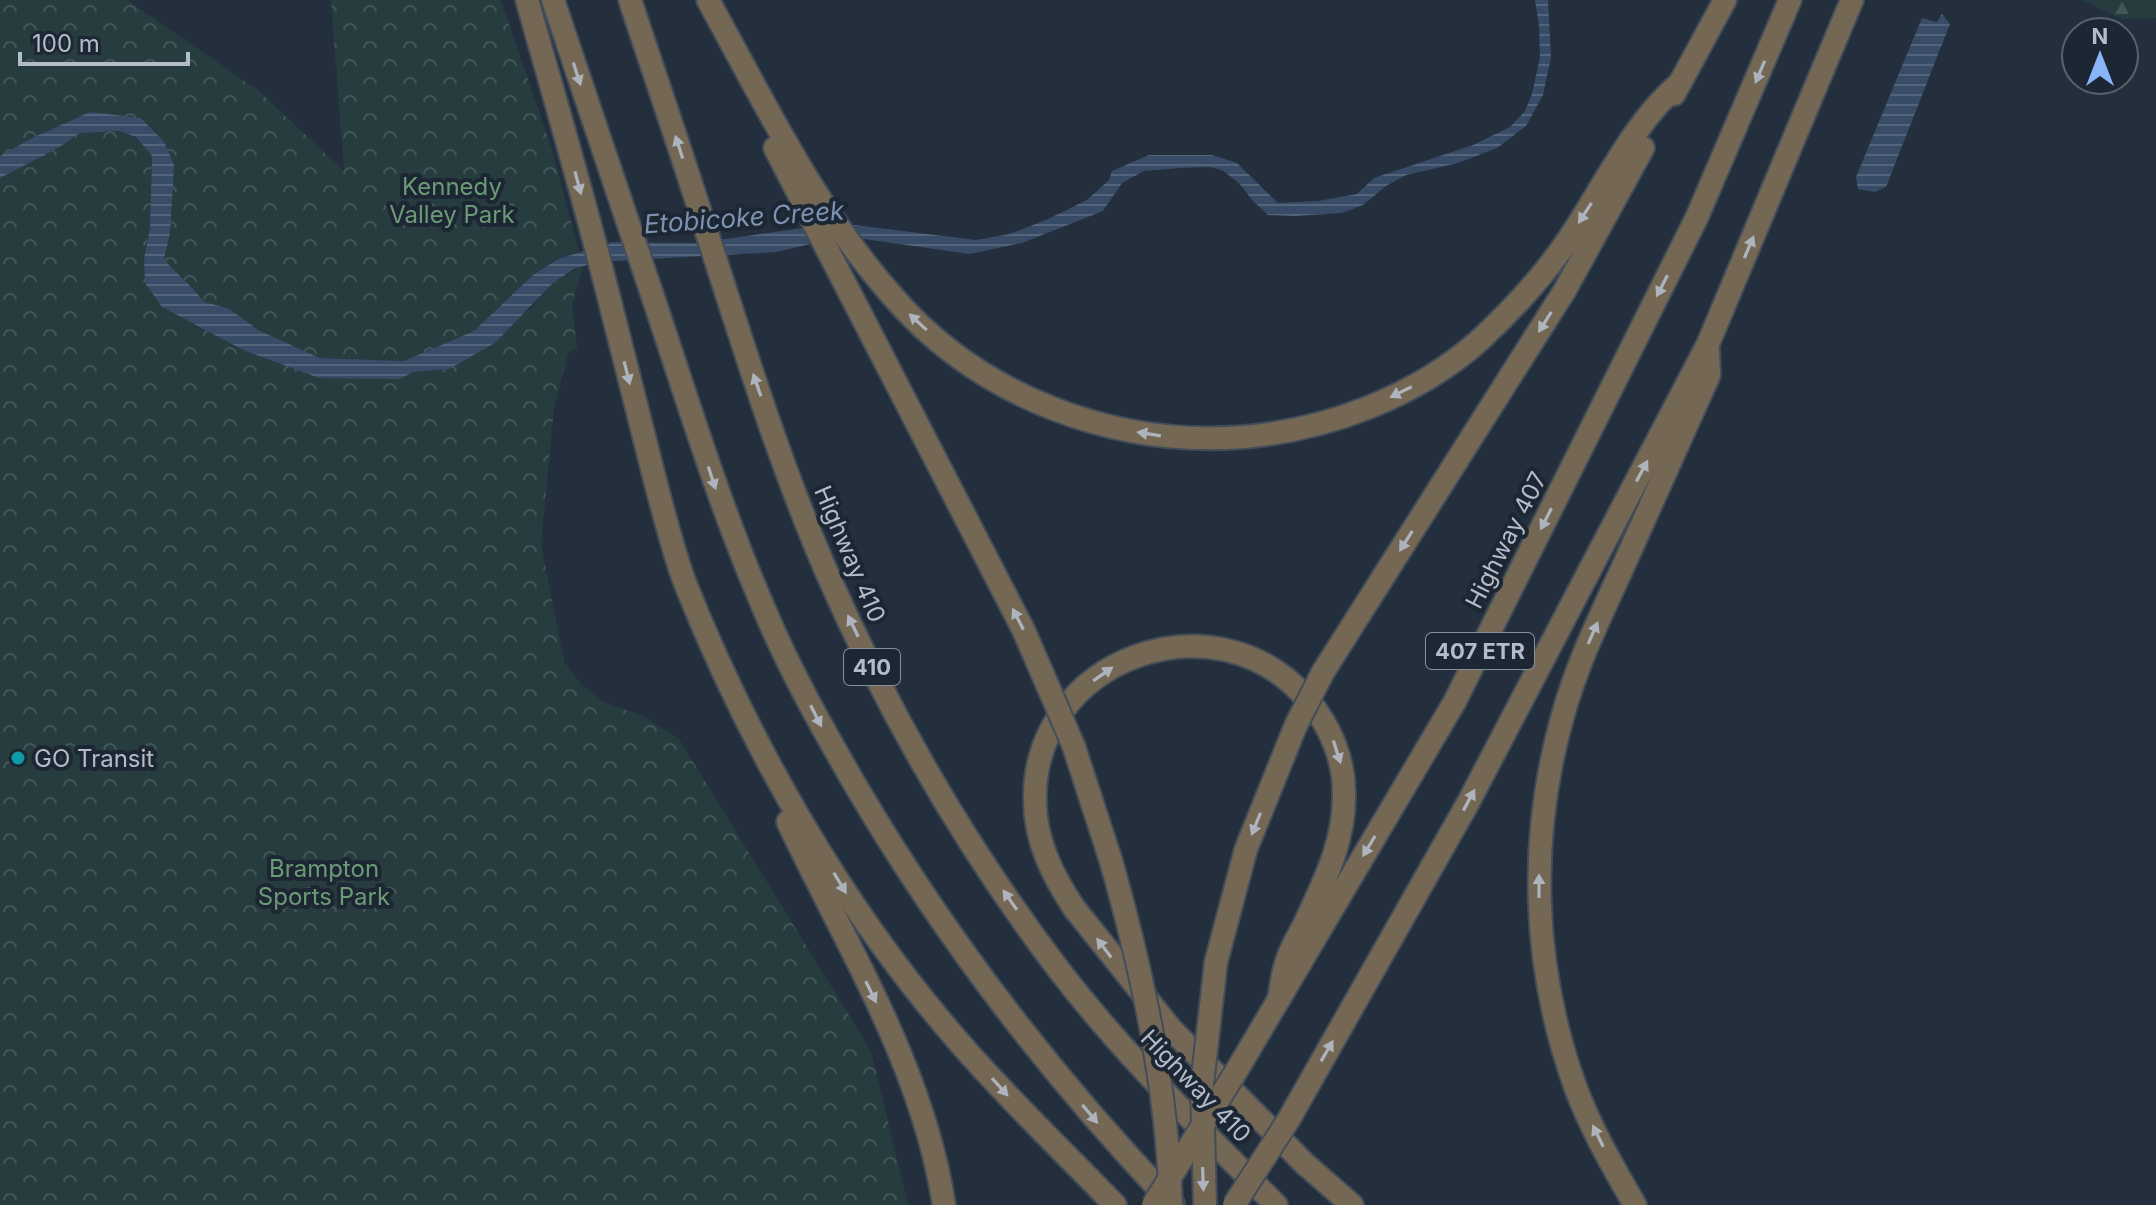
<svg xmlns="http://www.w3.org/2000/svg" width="2156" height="1205" viewBox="0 0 2156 1205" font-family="Inter,sans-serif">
<defs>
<pattern id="forest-firs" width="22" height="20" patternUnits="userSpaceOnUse" patternTransform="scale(2)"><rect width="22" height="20" fill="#263c3f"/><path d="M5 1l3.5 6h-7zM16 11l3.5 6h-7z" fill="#435659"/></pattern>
<pattern id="park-crowns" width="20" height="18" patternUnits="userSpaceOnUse" patternTransform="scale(2)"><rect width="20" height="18" fill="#263c3f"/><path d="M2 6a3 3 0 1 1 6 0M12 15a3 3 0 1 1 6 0" fill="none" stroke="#435659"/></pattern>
<pattern id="water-rules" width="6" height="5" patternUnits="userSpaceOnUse" patternTransform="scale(2)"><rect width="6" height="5" fill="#394c67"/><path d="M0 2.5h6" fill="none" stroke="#53647b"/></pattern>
</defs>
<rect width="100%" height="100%" fill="#242f3e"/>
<polygon fill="url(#forest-firs)" points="2082,0 2156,0 2156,18 2122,19"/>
<g fill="url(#park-crowns)">
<path d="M0,0H127L259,91L344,171L331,0H501L552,150L579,252L557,259L533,275L474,331L404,361L320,358L260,331L228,308L204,302C192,285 177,275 164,259L170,233L164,142L90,112L34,137L0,156Z"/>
<path d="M98,131C127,131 134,133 152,156L150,228L144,259L145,282L162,307L243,350L400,379L413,372L449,369L530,309L553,283L583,266L572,304L577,349L568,353L554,409L541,544L564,662L582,685L604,702L645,717L679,739L871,1051L908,1205H0V178L58,148L80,133Z"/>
</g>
<g fill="url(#water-rules)">
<path d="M1535,0H1548L1551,57L1543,95L1526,126L1497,148L1458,163L1406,175L1386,186L1363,205L1342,213L1295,216L1268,215L1253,201L1239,183L1222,170L1209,167L1180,168L1144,171L1122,183L1103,211L1022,243L970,254L843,236L777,252L597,262L574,269L553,283L495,343L449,369L413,372L400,379L319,378L243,350L162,307L145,283L144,259L150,228L152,156L136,137L119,131L80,133L58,148L0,178V156L34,137L90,112L141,118L164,142L174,165L170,233L164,259C177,275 192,285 204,302L228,308L260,331L320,358L404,361L474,331L533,275L558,259L612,242L698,243L838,223L976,240L1010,234L1048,219L1087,200L1109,180L1112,171L1149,155H1212L1237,163L1278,203L1318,201L1357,194L1374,178L1473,145L1510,127L1525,111L1532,94L1540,57L1539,25Z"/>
<polygon points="1942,14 1950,24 1886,187 1875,192 1858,189 1856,177 1922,18 1937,22"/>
</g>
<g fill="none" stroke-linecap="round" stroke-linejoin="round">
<g stroke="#434c59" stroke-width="26">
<g id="motorway">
<path d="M527,0C555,99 584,198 609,298C625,360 640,422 656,484C665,517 673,551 685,583C750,746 843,909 958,1041C1008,1099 1062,1150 1115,1205"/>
<path d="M553,0C586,100 621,200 654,300C689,405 721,510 765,611C791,673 824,731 857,788C947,941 1051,1076 1173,1204"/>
<path d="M630,0C654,73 679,145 702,218C741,337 777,458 827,573C888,712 967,849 1059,970C1124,1055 1201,1129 1276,1205"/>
<path d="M708,0C764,102 817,212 895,299C981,397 1114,447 1243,437C1327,430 1416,397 1480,340C1510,312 1545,274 1568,240C1602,190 1634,121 1680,83"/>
<polyline points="1674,94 1725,0"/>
<polyline points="775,148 1023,629 1050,691"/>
<polyline points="1323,672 1565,290 1643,148"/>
<polyline points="1074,747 1111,861"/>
<path d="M788,822C847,947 923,1067 944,1205"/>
<polyline points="1216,962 1246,849 1296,725"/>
<path d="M1279,999C1281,988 1282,975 1286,964C1289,950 1298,937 1304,925C1324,882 1345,842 1344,793C1344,759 1330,725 1307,699C1215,592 1032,659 1035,801C1035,841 1053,876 1074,908L1171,1029L1305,1164L1352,1205"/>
<polyline points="1237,1070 1454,703 1697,217 1790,0"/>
<polyline points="1289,1119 1468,803 1708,344 1852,0"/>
<path d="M1635,1205C1613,1167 1590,1127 1575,1086C1532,966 1528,838 1563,715C1577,664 1600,617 1622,569C1651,504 1680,439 1709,375L1708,350"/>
</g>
</g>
<use href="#motorway" stroke="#746855" stroke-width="22"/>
<g stroke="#434c59" stroke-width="26" stroke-linecap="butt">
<g id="motorway-bridge">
<polyline points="1050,691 1074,747"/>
<polyline points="1296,725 1323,672"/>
<path d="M1111,861C1143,974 1167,1087 1171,1205"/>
<polyline points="1153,1205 1237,1070"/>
<polyline points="1205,1205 1202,1085 1216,962"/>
<polyline points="1234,1205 1289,1119"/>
</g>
</g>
<use href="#motorway-bridge" stroke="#746855" stroke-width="22"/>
</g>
<defs><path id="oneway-solid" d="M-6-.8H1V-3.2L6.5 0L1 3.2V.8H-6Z" transform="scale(2)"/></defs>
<g fill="#aeb4bd">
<use href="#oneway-solid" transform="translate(1760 72) rotate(113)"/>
<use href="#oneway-solid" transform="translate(577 74) rotate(72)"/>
<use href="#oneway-solid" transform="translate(679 147) rotate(-108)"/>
<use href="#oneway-solid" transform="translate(578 183) rotate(75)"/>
<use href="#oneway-solid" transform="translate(1585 213) rotate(123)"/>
<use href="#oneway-solid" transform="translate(1749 247) rotate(-67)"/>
<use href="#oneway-solid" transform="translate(1662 286) rotate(117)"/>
<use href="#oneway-solid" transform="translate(918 322) rotate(-137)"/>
<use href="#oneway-solid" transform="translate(1545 322) rotate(122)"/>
<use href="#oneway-solid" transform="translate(627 373) rotate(76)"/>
<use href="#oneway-solid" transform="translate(757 385) rotate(-109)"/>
<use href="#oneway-solid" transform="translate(1401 392) rotate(154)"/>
<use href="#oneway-solid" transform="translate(1149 434) rotate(-171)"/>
<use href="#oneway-solid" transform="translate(1642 471) rotate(-62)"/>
<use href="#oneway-solid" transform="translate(712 478) rotate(72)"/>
<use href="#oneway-solid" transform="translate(1546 519) rotate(117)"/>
<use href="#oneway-solid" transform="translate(1406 541) rotate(122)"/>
<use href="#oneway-solid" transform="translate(1018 619) rotate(-117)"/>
<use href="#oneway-solid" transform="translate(853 626) rotate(-116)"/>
<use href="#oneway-solid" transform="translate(1593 633) rotate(-66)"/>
<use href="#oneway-solid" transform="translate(1103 674) rotate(-35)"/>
<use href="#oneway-solid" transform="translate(816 716) rotate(63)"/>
<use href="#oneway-solid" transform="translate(1337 752) rotate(72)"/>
<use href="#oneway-solid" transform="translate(1469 800) rotate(-62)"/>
<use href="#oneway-solid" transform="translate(1256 824) rotate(112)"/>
<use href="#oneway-solid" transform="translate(1369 846) rotate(121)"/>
<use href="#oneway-solid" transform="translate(840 883) rotate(59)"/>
<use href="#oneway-solid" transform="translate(1539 886) rotate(-90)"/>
<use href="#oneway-solid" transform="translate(1010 900) rotate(-125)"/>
<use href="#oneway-solid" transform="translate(1104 948) rotate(-127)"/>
<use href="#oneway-solid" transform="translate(871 992) rotate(64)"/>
<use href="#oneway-solid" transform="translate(1327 1051) rotate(-60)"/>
<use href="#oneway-solid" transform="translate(1000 1087) rotate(48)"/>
<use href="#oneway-solid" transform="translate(1090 1114) rotate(50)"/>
<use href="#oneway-solid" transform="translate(1598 1136) rotate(-116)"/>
<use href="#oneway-solid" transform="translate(1203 1179) rotate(88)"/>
</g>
<circle fill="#0f9aa8" stroke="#1d2633" stroke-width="3" cx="18" cy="758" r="8"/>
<g text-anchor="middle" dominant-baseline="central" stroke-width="8" stroke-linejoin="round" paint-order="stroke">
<g fill="#1d2633" stroke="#878f9c" stroke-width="2">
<rect x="1426" y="633" width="108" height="36" rx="6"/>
<rect x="844" y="649" width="56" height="36" rx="6"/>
</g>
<g font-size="22" font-weight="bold" fill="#b4bcc9">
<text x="1480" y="651">407 ETR</text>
<text x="872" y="667">410</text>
</g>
<g font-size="24" fill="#6b9a76" stroke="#1d2633">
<text x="452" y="186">Kennedy<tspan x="452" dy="28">Valley Park</tspan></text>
<text x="324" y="868">Brampton<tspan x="324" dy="28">Sports Park</tspan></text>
</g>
<g font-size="24" fill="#b4bcc9" stroke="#1d2633">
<text transform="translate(1506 540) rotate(-63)">Highway 407</text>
<text transform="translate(850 554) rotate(67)">Highway 410</text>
<text transform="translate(1196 1086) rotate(46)">Highway 410</text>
</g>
<g font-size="24" fill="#b4bcc9" stroke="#1d2633" text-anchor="start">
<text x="34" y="758">GO Transit</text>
</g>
<g font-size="26" font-style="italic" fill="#7c92b1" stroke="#1d2633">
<text transform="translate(744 217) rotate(-4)">Etobicoke Creek</text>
</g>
</g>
<g transform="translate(2100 56)"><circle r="38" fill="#1d2633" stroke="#59626f" stroke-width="2"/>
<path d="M0-6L14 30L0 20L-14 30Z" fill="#8ab4f8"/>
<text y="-12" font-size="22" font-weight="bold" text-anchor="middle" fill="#b4bcc9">N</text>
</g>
<path d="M20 52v12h168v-12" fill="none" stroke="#b4bcc9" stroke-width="4"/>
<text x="32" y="52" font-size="24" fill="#b4bcc9" stroke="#1d2633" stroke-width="6" paint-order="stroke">100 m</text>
</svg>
